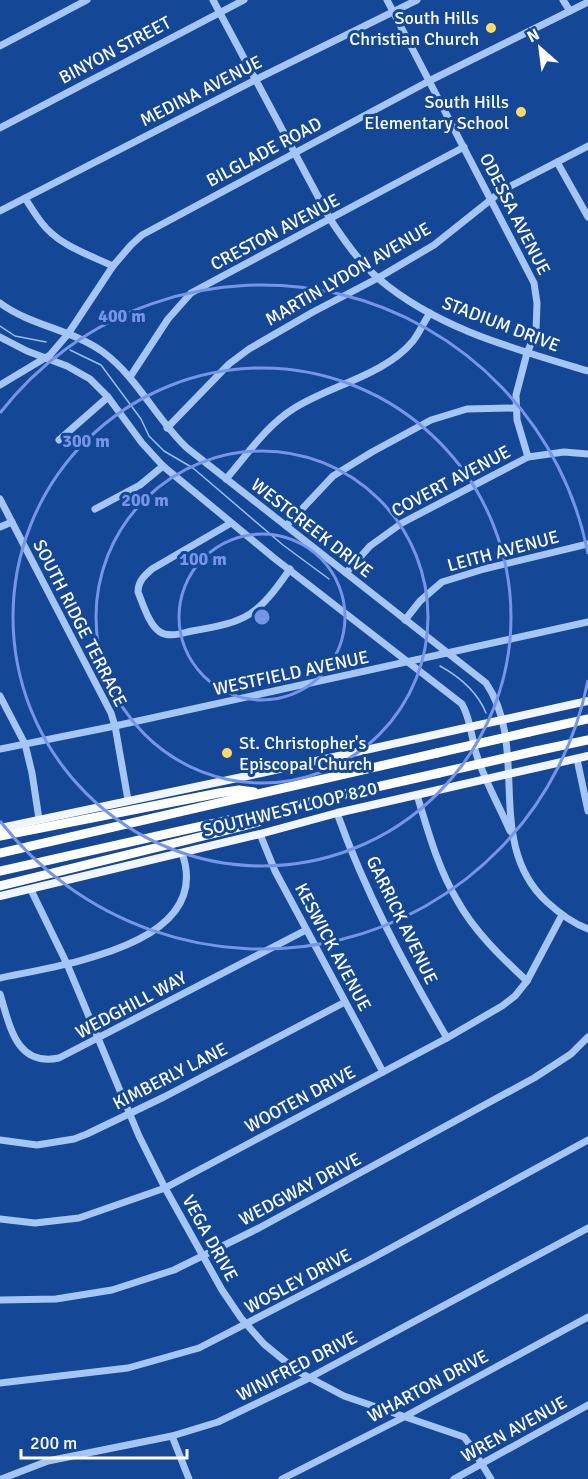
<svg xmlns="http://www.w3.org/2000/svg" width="588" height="1479" viewBox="0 0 588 1479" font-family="Signika,sans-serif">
<rect width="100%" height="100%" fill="#144896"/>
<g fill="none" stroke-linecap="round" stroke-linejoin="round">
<g stroke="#97bff5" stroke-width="1.5">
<polyline points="0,326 15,336 46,342"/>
<polyline points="70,350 101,365 141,419 149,436 164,451 193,468 283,545 329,579"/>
<path d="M440,666C460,677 477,691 486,713"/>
</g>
<g stroke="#a5c5f2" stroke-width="7">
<path d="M213,0L330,219C344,240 359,262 379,279C438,329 515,349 588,371"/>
<polyline points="387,0 534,283 537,303 536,332 527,353 516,395 517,420 528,457"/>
<polyline points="563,0 570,11"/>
<polyline points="0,46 87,0"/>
<polyline points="0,128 244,0"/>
<polyline points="557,162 588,217"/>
<path d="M25,198C30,206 35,214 41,222C58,245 87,254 113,266"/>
<polyline points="0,211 255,80 417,0"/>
<path d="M0,303C31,326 71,329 103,352C138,378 156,419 187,448L486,683C531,749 483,843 547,902C559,913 572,923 588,929"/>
<path d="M0,337L27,351L67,366L90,379L108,397L142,443L163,466L274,558L462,704C471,720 471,736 476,753C484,780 499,805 510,831"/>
<polyline points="130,377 168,319 191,293 464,147"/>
<polyline points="0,385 50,355 68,334 113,266 131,245 142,235 429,81 588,2"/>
<polyline points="167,428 229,364 249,349 313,312 378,278 434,245 503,190 588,146"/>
<polyline points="59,440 108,397"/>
<path d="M226,479C247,455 266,426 293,409C330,385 384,376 413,341C419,333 424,322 430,313"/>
<polyline points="0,499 111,713 115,726 128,800"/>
<polyline points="95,509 140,485 163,466"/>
<path d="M231,523L152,569C145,575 138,581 138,592C143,604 149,625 160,632C169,638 182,633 192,631C248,622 258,615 290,569"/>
<polyline points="286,526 333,476 372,452 431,420 467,409 515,408"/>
<polyline points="0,527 12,522"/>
<polyline points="346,573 370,546 402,523 528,457 564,452 588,454"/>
<polyline points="405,620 420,601 442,582 484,569 588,544"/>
<polyline points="0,696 25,744 32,773 39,819"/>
<polyline points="0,749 115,726 588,622"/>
<polyline points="577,759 588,811"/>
<path d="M417,795C428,831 438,868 457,900C474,931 501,957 527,981"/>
<path d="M337,813C365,892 405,966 447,1038"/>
<polyline points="260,834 275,871 383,1072"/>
<polyline points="31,890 67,964 139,1136 165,1188 222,1290 241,1318 264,1344 297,1371 344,1396 464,1437 470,1445 491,1479"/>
<path d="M0,978C59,965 215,946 182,853"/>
<path d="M0,994C10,1026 16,1067 59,1058L306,930"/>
<polyline points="0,1140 37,1145 74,1139 87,1134 164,1097 345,1002"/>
<polyline points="0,1219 35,1223 79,1218 165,1188 447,1038 502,1006 515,996 527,981 562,915"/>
<polyline points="0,1300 56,1299 112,1290 174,1270 259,1228 534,1078 571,1054 588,1037"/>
<polyline points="0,1383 128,1368 199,1348 369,1260 588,1140"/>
<polyline points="172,1436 189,1479"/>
<polyline points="1,1479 48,1461 172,1436 218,1422 309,1378 588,1228"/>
<polyline points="282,1479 404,1417 588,1317"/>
<polyline points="454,1479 588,1405"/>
</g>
<g stroke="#f0f5ff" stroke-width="8">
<polyline points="0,828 261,773 588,701"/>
<polyline points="0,896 260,834 337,813 588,756"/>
</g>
<g stroke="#fff" stroke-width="9">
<polyline points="529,732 588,719"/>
<polyline points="536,751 588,740"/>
<polyline points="0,836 219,793 239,790 254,792"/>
<polyline points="0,853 437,753"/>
<polyline points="0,871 439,773"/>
<polyline points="0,886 220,832 258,822 275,811"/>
</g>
<g stroke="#fff" stroke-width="9">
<polyline points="437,753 529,732"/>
<polyline points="439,773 536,751"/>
</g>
</g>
<g fill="none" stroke="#7795e8" stroke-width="3">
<circle cx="262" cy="617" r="83"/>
<circle cx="262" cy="617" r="166"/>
<circle cx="262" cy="617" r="249"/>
<path d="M588 680A332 332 0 0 1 0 821M0 413A332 332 0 0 1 588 554"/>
</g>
<g fill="#ffd966" stroke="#144896" stroke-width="2">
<circle cx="491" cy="28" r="6"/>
<circle cx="521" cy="112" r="6"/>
<circle cx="227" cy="753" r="6"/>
</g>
<g text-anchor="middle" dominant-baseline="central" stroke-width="6" stroke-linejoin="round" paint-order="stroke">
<g font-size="18" fill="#fff" stroke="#144896" text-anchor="end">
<text x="479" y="18">South Hills<tspan x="479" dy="21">Christian Church</tspan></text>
<text x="509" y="102">South Hills<tspan x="509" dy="21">Elementary School</tspan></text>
<text x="239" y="743" text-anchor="start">St. Christopher's<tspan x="239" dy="21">Episcopal Church</tspan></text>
</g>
<g font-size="18" fill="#fff" stroke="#144896">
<text transform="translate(115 50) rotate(-28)">BINYON STREET</text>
<text transform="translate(201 91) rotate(-27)">MEDINA AVENUE</text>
<text transform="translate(264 152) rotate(-28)">BILGLADE ROAD</text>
<text transform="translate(515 214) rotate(63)">ODESSA AVENUE</text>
<text transform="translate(275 232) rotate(-28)">CRESTON AVENUE</text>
<text transform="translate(348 274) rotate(-30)">MARTIN LYDON AVENUE</text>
<text transform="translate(501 324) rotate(21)">STADIUM DRIVE</text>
<text transform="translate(451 481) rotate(-28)">COVERT AVENUE</text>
<text transform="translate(312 528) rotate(38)">WESTCREEK DRIVE</text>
<text transform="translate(503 551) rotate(-15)">LEITH AVENUE</text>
<text transform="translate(80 623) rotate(63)">SOUTH RIDGE TERRACE</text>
<text transform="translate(291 673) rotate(-12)">WESTFIELD AVENUE</text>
<text transform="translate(290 809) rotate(-14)">SOUTHWEST LOOP 820</text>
<text transform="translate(402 920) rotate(64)">GARRICK AVENUE</text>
<text transform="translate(333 947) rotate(62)">KESWICK AVENUE</text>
<text transform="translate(131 1005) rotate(-28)">WEDGHILL WAY</text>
<text transform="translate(170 1076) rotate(-27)">KIMBERLY LANE</text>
<text transform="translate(300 1099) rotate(-28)">WOOTEN DRIVE</text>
<text transform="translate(300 1189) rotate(-28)">WEDGWAY DRIVE</text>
<text transform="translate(210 1238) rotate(61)">VEGA DRIVE</text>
<text transform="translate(298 1281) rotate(-28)">WOSLEY DRIVE</text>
<text transform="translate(297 1366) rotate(-27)">WINIFRED DRIVE</text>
<text transform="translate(428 1386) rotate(-28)">WHARTON DRIVE</text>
<text transform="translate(514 1429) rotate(-29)">WREN AVENUE</text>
</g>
</g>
<circle cx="262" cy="617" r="9" fill="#7795e8" stroke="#144896" stroke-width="3"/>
<g font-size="18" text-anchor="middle" font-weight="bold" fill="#7795e8" stroke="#144896" stroke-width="6" stroke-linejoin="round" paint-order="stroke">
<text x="122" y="322">400 m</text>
<text x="86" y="447">300 m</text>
<text x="145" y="506">200 m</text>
<text x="203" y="565">100 m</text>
</g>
<g transform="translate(540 48) rotate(332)" stroke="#144896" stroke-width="4.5" paint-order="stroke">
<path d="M0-4.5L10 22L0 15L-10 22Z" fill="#ffffff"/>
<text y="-9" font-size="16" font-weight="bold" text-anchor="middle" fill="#ffffff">N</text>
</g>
<path d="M21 1449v9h166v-9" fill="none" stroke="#ffffff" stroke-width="3"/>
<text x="30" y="1449" font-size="18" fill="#ffffff" stroke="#144896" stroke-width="4.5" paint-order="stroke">200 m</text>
</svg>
